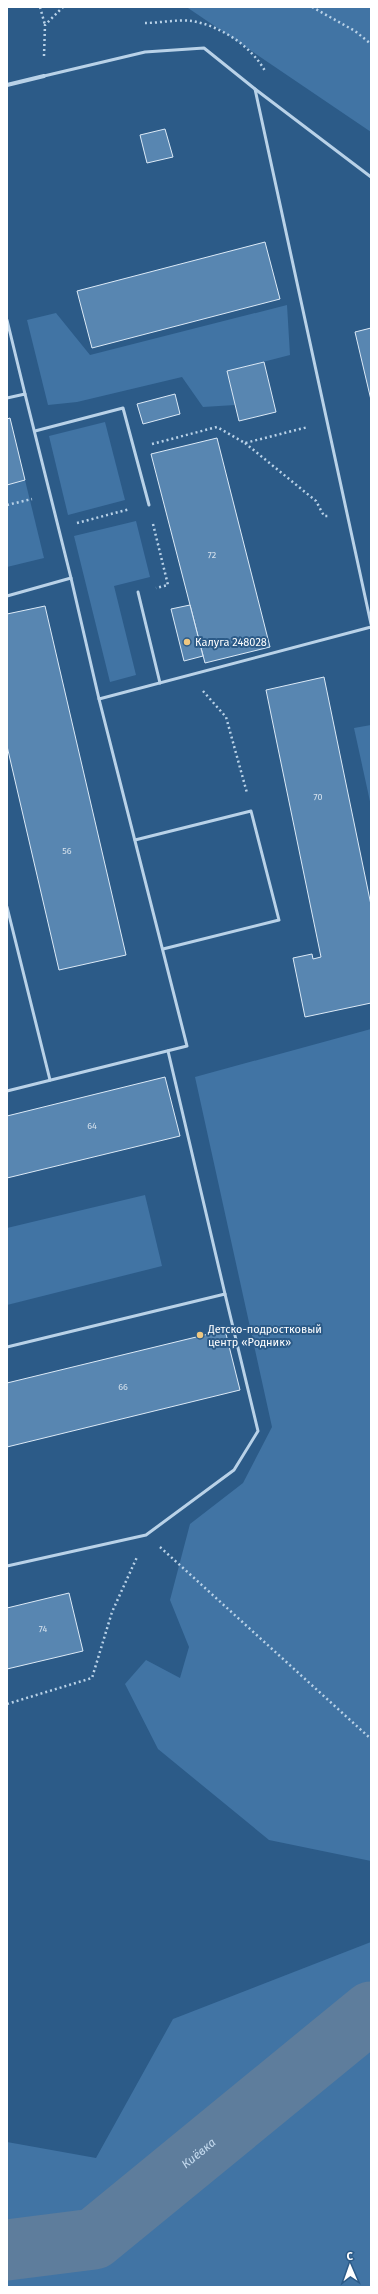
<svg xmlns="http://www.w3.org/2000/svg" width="378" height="2294" viewBox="0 0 378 2294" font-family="'Fira Sans',sans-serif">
<rect width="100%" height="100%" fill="#2c5b88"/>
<g fill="#4174a4">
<polygon points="188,7 371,7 371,132 188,8"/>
<polygon points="287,305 290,355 227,371 235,405 203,407 182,377 77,402 48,405 27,320 56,313 90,355"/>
<polygon points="105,422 125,500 68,515 49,436"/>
<polygon points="25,480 44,558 7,567 7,485"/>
<polygon points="136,521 150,577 114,586 136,675 110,682 74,536"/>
<polygon points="371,725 371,806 354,728"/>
<polygon points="371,1029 371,1861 269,1840 158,1749 125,1684 146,1660 180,1678 189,1647 170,1600 190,1524 243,1483 272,1427 195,1077"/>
<polygon points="145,1195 162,1266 7,1305 7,1228"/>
<polygon points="371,1942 371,2287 7,2287 7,2142 96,2158 173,2019"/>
</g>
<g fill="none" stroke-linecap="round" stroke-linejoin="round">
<path stroke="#5e7d9c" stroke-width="61" id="s1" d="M7,2250L94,2239L371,2012"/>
</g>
<g fill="#5886b1" stroke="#dceaf7">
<polygon points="165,129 173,157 147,163 140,135"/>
<polygon points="265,242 280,299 92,348 77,291"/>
<polygon points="371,328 371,400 355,332"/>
<polygon points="264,362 276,412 239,421 227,371"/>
<polygon points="175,394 180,414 143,424 137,404"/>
<polygon points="10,418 25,480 7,485 7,419"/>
<polygon points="217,438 270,647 205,663 151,454"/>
<polygon points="190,605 203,656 184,661 171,609"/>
<polygon points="45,606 126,955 59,970 7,746 7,614"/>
<polygon points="324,677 371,905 371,1003 305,1017 293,958 312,954 313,959 321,957 266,690"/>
<polygon points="165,1077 180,1136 7,1178 7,1116"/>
<polygon points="225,1330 240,1390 7,1447 7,1383"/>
<polygon points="69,1593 83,1651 7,1669 7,1608"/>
</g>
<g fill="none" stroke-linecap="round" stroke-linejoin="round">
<g stroke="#b9d2e8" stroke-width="2.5" stroke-dasharray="2 3" stroke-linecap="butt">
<polyline points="40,7 45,25"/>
<polyline points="312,7 355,31 371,44"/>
<path d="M145,23C160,23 178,19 192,21C221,26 251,46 265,71"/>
<polyline points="44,56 45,25 63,7"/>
<polyline points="245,443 316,501 324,516 328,516"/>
<polyline points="152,444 217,427 245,443 308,427"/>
<polyline points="7,505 32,499"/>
<polyline points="77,523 130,509"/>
<polyline points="153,524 168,585 156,588"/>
<polyline points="203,691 226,717 247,793"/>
<polyline points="160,1547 371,1739"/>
<polyline points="7,1704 92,1678 112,1612 137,1557"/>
</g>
<g stroke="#b9d2e8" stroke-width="3">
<polyline points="44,76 145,52 204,48 255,89 371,624"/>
<polyline points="255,89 371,177"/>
<polyline points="7,320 25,394"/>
<polyline points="7,398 25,394 71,578 7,596"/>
<polyline points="35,431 123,408 149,505"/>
<polyline points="71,578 99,699 371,627"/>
<polyline points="138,592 160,683"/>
<polyline points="135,840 251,811 279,920 163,949"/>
<polyline points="7,907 50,1080"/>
<polyline points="168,1051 225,1294"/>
<polyline points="7,1091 187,1046 99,699"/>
<polyline points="7,1347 225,1294 258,1431 234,1470 146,1535 7,1566"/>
</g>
<polyline stroke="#b9d2e8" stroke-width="4" points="7,85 44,76"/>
</g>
<g fill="#eec781" stroke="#2c5b88" stroke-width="1.5">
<circle cx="187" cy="642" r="4"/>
<circle cx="200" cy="1335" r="4"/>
</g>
<g text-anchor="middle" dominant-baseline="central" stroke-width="4" stroke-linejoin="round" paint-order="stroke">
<g font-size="9" fill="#d5e1ec">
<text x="212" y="555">72</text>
<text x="318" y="797">70</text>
<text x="67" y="851">56</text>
<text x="92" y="1126">64</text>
<text x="123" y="1387">66</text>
<text x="43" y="1629">74</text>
</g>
<g font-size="11" fill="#fff" stroke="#2c5b88" text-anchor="start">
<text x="195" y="642">Калуга 248028</text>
<text x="208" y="1329">Детско-подростковый<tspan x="208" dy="13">центр «Родник»</tspan></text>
</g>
<g font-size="12" font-style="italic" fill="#c5dbef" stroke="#2c5b88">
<text stroke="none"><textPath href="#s1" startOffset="223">Киёвка</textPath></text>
</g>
</g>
<rect width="378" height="2294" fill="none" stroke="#ffffff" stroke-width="16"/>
<g transform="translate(350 2266) rotate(358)" stroke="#2c5b88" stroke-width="3" paint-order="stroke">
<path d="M0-3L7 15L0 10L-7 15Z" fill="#ffffff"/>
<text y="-6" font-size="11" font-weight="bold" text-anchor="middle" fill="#ffffff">С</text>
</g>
</svg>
